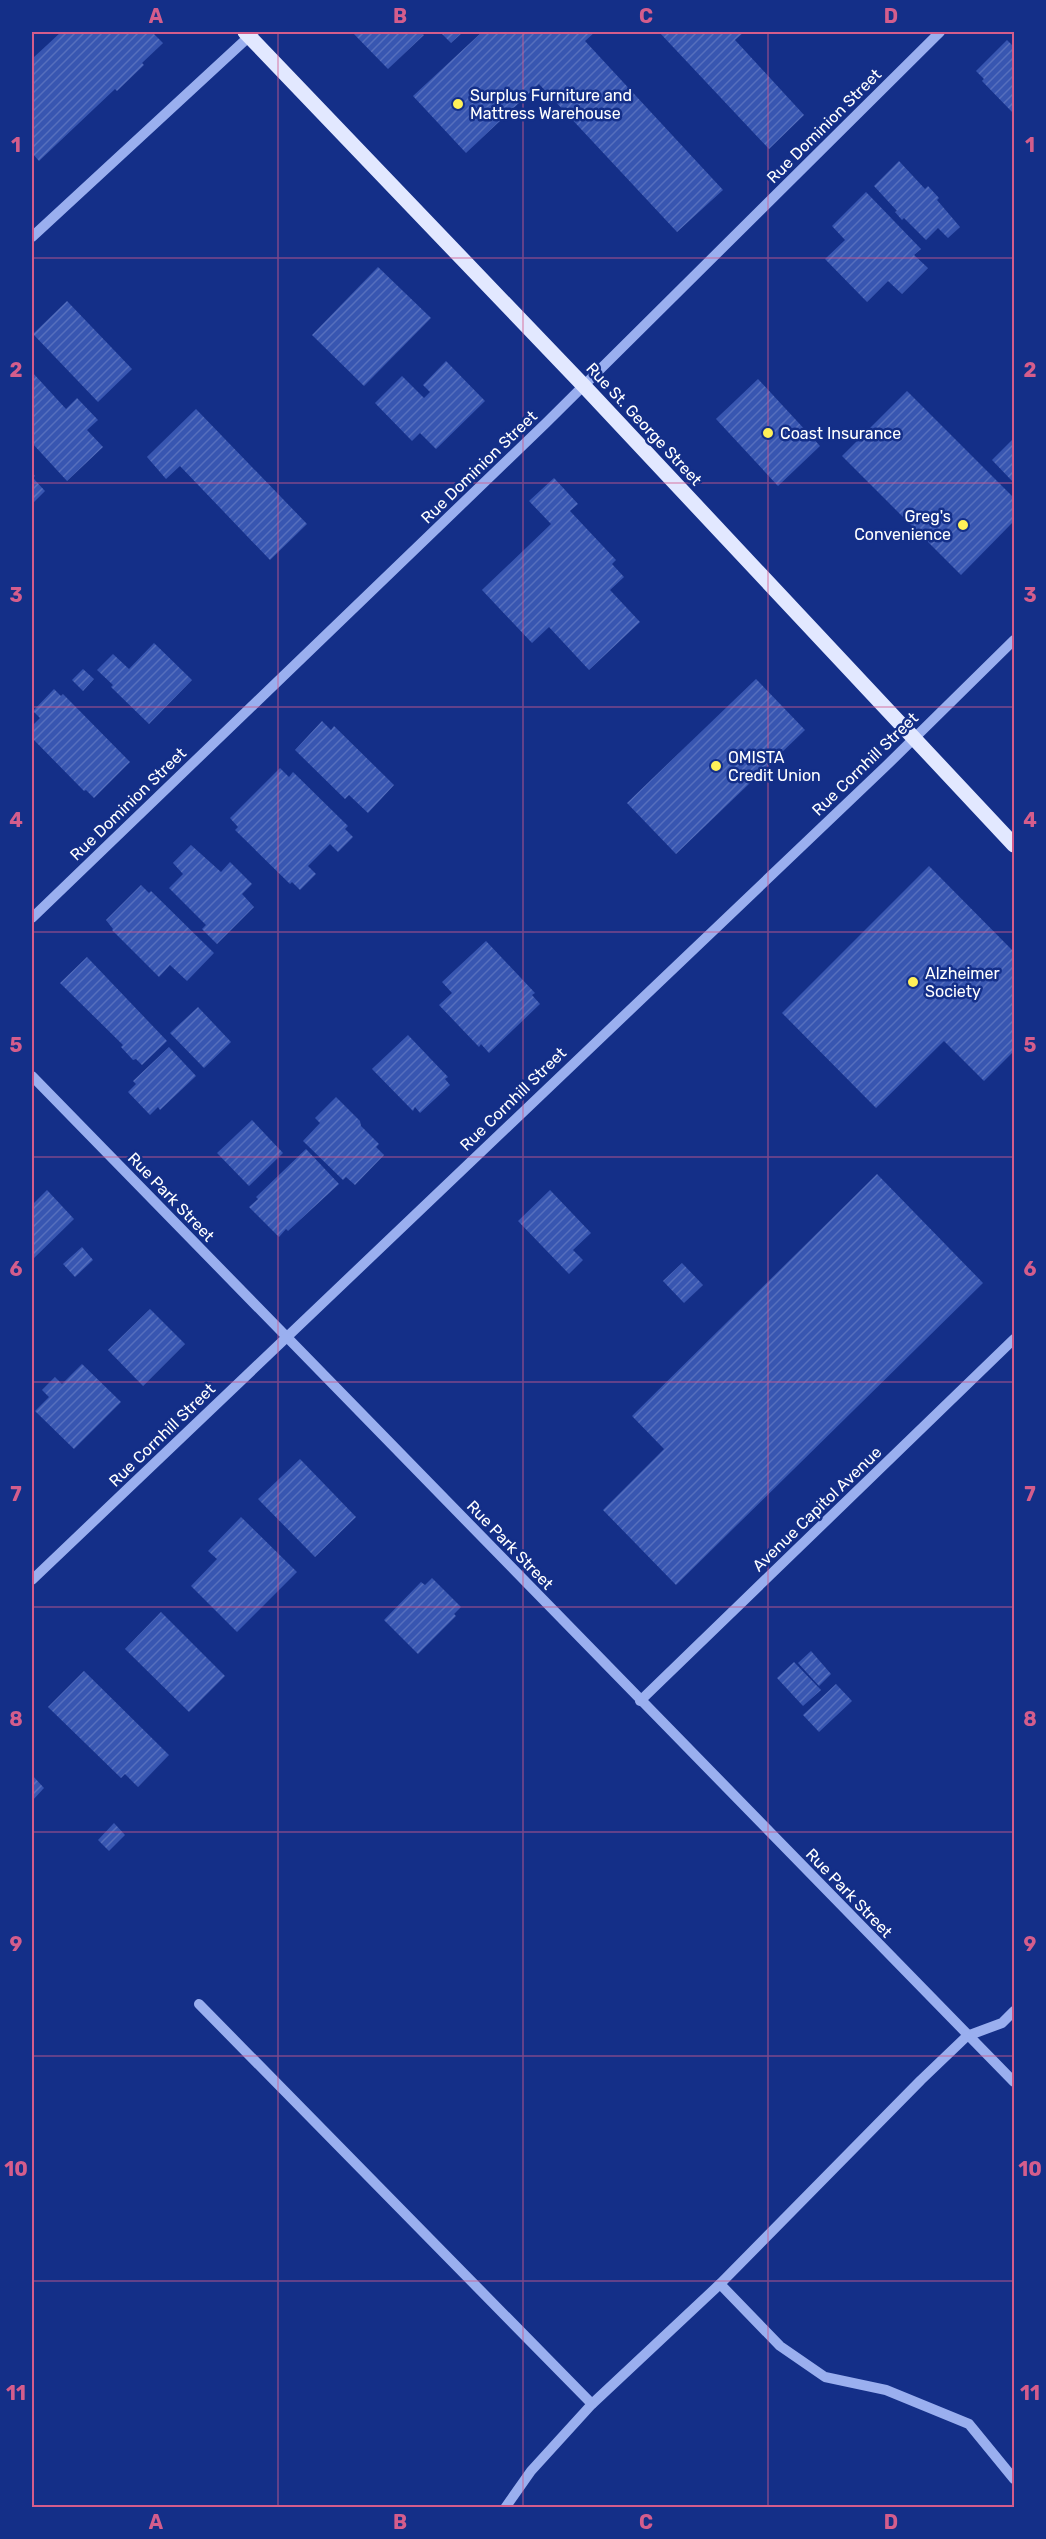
<svg xmlns="http://www.w3.org/2000/svg" width="1046" height="2539" viewBox="0 0 1046 2539" font-family="Rubik,sans-serif">
<defs>
<pattern id="building-hatch" width="6" height="6" patternUnits="userSpaceOnUse" patternTransform="scale(1.5)"><rect width="6" height="6" fill="#3856b1"/><path d="M-1 1l2-2M0 6l6-6M5 7l2-2" fill="none" stroke="#566fbd"/></pattern>
</defs>
<rect width="100%" height="100%" fill="#142f88"/>
<g fill="url(#building-hatch)">
<polygon points="61,32 152,32 163,43 142,63 144,65 117,91 115,89 39,161 32,153 32,59"/>
<polygon points="352,32 420,32 424,35 388,69"/>
<polygon points="440,32 463,32 451,43"/>
<polygon points="482,32 595,32 585,41 723,190 677,232 539,84 466,153 413,96"/>
<polygon points="659,32 744,32 735,40 804,115 769,149"/>
<polygon points="1007,40 1014,47 1014,114 982,81 984,79 976,71"/>
<polygon points="899,161 925,189 928,186 939,198 937,200 960,227 948,238 938,228 926,240 904,218 902,220 895,212 897,211 874,186"/>
<polygon points="866,192 921,249 914,255 928,268 902,294 888,281 867,302 825,259 845,240 832,226"/>
<polygon points="378,267 431,318 364,386 312,335"/>
<polygon points="67,301 132,369 98,402 33,334"/>
<polygon points="446,361 485,401 436,449 420,433 412,441 375,403 402,376 424,398 430,392 423,385"/>
<polygon points="32,372 66,409 77,398 98,420 87,430 103,447 67,481 32,443"/>
<polygon points="758,379 820,446 778,486 716,419"/>
<polygon points="907,391 1014,498 1014,521 961,575 842,456"/>
<polygon points="196,409 307,524 270,560 180,466 166,479 147,457"/>
<polygon points="1014,438 1014,483 992,460"/>
<polygon points="32,472 35,476 33,478 45,491 32,504"/>
<polygon points="554,478 578,504 570,511 616,560 612,564 624,577 610,590 640,622 589,670 549,627 532,643 482,590 551,524 529,501"/>
<polygon points="154,643 192,680 149,724 111,687 113,685 97,670 113,654 129,669"/>
<polygon points="83,669 94,679 83,691 72,680"/>
<polygon points="756,679 805,730 676,854 627,803"/>
<polygon points="54,689 61,696 63,694 130,762 94,798 86,790 84,791 32,738 32,726 40,718 33,711"/>
<polygon points="322,721 331,730 334,726 394,785 368,813 349,795 345,799 295,750"/>
<polygon points="280,768 289,777 293,772 348,826 345,829 353,837 338,852 330,844 308,866 316,874 300,890 292,882 290,884 235,830 238,827 230,818"/>
<polygon points="191,845 221,872 230,862 252,884 242,894 254,907 217,944 202,929 206,925 169,888 183,874 173,863"/>
<polygon points="929,866 1014,952 1014,1051 984,1081 944,1041 876,1108 782,1013"/>
<polygon points="141,885 149,893 151,891 214,953 187,981 170,965 159,977 112,930 113,929 106,920"/>
<polygon points="486,941 535,993 532,995 540,1004 489,1053 481,1044 479,1047 439,1005 452,993 442,982"/>
<polygon points="87,957 167,1041 142,1065 136,1059 133,1060 121,1047 123,1045 60,983"/>
<polygon points="198,1007 231,1042 204,1068 170,1033"/>
<polygon points="408,1035 448,1077 445,1079 450,1085 420,1113 415,1107 413,1111 372,1069"/>
<polygon points="169,1047 196,1076 160,1110 158,1107 150,1115 128,1092 136,1084 133,1081"/>
<polygon points="336,1097 360,1121 361,1126 379,1144 376,1147 384,1155 355,1185 346,1177 343,1180 303,1141 320,1123 315,1118"/>
<polygon points="252,1120 283,1153 249,1186 217,1153"/>
<polygon points="306,1149 339,1184 288,1231 286,1229 279,1237 249,1207 258,1199 256,1197"/>
<polygon points="877,1174 983,1283 676,1585 603,1510 664,1449 632,1416"/>
<polygon points="47,1190 74,1219 32,1260 32,1205"/>
<polygon points="550,1190 591,1233 573,1250 583,1260 569,1274 518,1221"/>
<polygon points="82,1247 93,1260 75,1277 63,1264"/>
<polygon points="682,1263 703,1285 684,1303 663,1281"/>
<polygon points="150,1309 185,1344 143,1386 108,1350"/>
<polygon points="82,1364 121,1402 74,1449 35,1411 49,1397 42,1390 55,1377 62,1384"/>
<polygon points="300,1459 356,1517 315,1557 258,1499"/>
<polygon points="241,1517 297,1572 237,1632 191,1586 217,1559 208,1551"/>
<polygon points="432,1578 461,1607 454,1614 456,1616 418,1654 384,1620 421,1582 425,1585"/>
<polygon points="161,1612 225,1676 189,1712 125,1649"/>
<polygon points="811,1651 831,1674 819,1686 798,1663"/>
<polygon points="794,1662 821,1690 803,1706 777,1678"/>
<polygon points="84,1671 169,1755 138,1787 125,1774 121,1778 48,1707"/>
<polygon points="836,1684 852,1701 819,1732 803,1715"/>
<polygon points="32,1775 44,1788 32,1801"/>
<polygon points="114,1823 125,1835 109,1851 98,1840"/>
</g>
<g fill="none" stroke-linecap="round" stroke-linejoin="round">
<g stroke="#9aafef" stroke-width="10">
<polyline points="32,237 254,32"/>
<polyline points="32,918 546,423 940,32"/>
<polyline points="32,1076 1014,2082"/>
<polyline points="32,1580 886,766 1014,640"/>
<polyline points="640,1701 1014,1339"/>
<polyline points="199,2004 592,2404"/>
<polyline points="720,2284 780,2346 825,2377 886,2390 969,2424 1014,2479"/>
<polyline points="505,2508 531,2471 592,2404 720,2284 921,2080 967,2036 1002,2023 1014,2011"/>
</g>
<polyline stroke="#e2e8ff" stroke-width="15" points="245,32 584,386 1014,845"/>
</g>
<path fill="none" stroke="#d45d8c" stroke-width="1.5" stroke-opacity="0.55" d="M278,32V2508M523,32V2508M768,32V2508M32,258H1014M32,483H1014M32,707H1014M32,932H1014M32,1157H1014M32,1382H1014M32,1607H1014M32,1832H1014M32,2056H1014M32,2281H1014"/>
<g fill="#fff058" stroke="#142f88" stroke-width="2">
<circle cx="458" cy="104" r="6"/>
<circle cx="768" cy="433" r="6"/>
<circle cx="963" cy="525" r="6"/>
<circle cx="716" cy="766" r="6"/>
<circle cx="913" cy="982" r="6"/>
</g>
<g text-anchor="middle" dominant-baseline="central" stroke-width="5" stroke-linejoin="round" paint-order="stroke">
<g font-size="16" fill="#fff" stroke="#142f88" text-anchor="start">
<text x="470" y="95">Surplus Furniture and<tspan x="470" dy="18">Mattress Warehouse</tspan></text>
<text x="780" y="433">Coast Insurance</text>
<text x="951" y="516" text-anchor="end">Greg's<tspan x="951" dy="18">Convenience</tspan></text>
<text x="728" y="757">OMISTA<tspan x="728" dy="18">Credit Union</tspan></text>
<text x="925" y="973">Alzheimer<tspan x="925" dy="18">Society</tspan></text>
</g>
<g font-size="16" fill="#fff" stroke="#142f88">
<text transform="translate(824 126) rotate(-45)">Rue Dominion Street</text>
<text transform="translate(644 424) rotate(47)">Rue St. George Street</text>
<text transform="translate(479 467) rotate(-44)">Rue Dominion Street</text>
<text transform="translate(865 764) rotate(-44)">Rue Cornhill Street</text>
<text transform="translate(128 804) rotate(-44)">Rue Dominion Street</text>
<text transform="translate(513 1099) rotate(-44)">Rue Cornhill Street</text>
<text transform="translate(171 1197) rotate(46)">Rue Park Street</text>
<text transform="translate(162 1435) rotate(-44)">Rue Cornhill Street</text>
<text transform="translate(817 1509) rotate(-44)">Avenue Capitol Avenue</text>
<text transform="translate(510 1545) rotate(46)">Rue Park Street</text>
<text transform="translate(849 1893) rotate(46)">Rue Park Street</text>
</g>
</g>
<rect width="1046" height="2539" fill="none" stroke="#142f88" stroke-width="66"/>
<rect x="33" y="33" width="980" height="2473" fill="none" stroke="#d45d8c" stroke-width="2"/>
<g font-size="20" text-anchor="middle" font-weight="bold" fill="#d45d8c">
<text x="156" y="23">A</text>
<text x="400" y="23">B</text>
<text x="646" y="23">C</text>
<text x="891" y="23">D</text>
<text x="16" y="152">1</text>
<text x="1030" y="152">1</text>
<text x="16" y="377">2</text>
<text x="1030" y="377">2</text>
<text x="16" y="602">3</text>
<text x="1030" y="602">3</text>
<text x="16" y="827">4</text>
<text x="1030" y="827">4</text>
<text x="16" y="1052">5</text>
<text x="1030" y="1052">5</text>
<text x="16" y="1276">6</text>
<text x="1030" y="1276">6</text>
<text x="16" y="1501">7</text>
<text x="1030" y="1501">7</text>
<text x="16" y="1726">8</text>
<text x="1030" y="1726">8</text>
<text x="16" y="1951">9</text>
<text x="1030" y="1951">9</text>
<text x="16" y="2176">10</text>
<text x="1030" y="2176">10</text>
<text x="16" y="2400">11</text>
<text x="1030" y="2400">11</text>
<text x="156" y="2529">A</text>
<text x="400" y="2529">B</text>
<text x="646" y="2529">C</text>
<text x="891" y="2529">D</text>
</g>
</svg>
